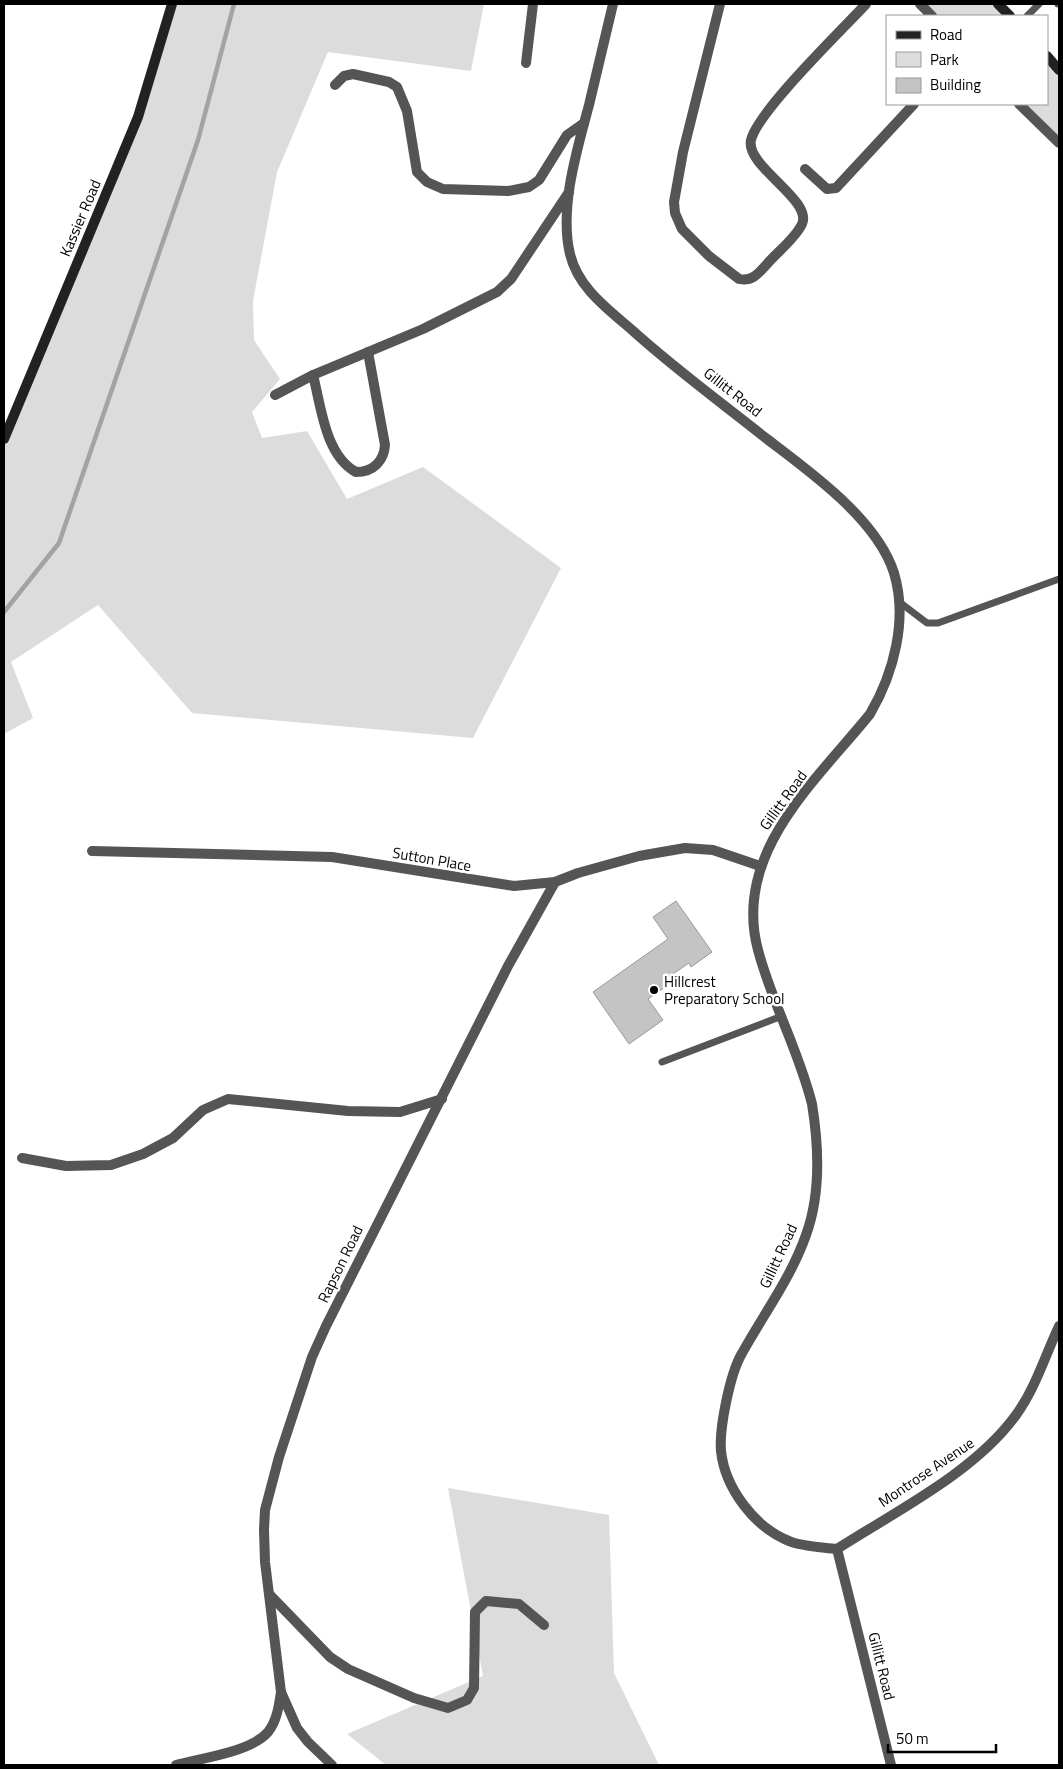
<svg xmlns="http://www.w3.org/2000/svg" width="1063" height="1769" viewBox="0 0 1063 1769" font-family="'Titillium Web',sans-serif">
<rect width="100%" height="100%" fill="#fff"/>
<g fill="#dcdcdc">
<polygon points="172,4 484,4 471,71 328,52 277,172 253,301 254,340 280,379 252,412 262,438 307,431 347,499 423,467 561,568 473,738 192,713 98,605 11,662 33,718 4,734 4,439 138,117"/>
<polygon points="920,4 998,4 1010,16 932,16"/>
<polygon points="1047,56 1059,70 1059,143 1019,104 1047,104"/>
<polygon points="448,1488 609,1515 614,1673 659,1765 386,1765 347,1734 483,1676"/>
</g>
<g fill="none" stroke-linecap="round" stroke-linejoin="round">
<polyline stroke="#a3a3a3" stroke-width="4.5" points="4,612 59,543 198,140 234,4"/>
</g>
<polygon fill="#c4c4c4" stroke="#999" points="676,901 712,952 691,967 689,963 664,980 668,985 648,999 663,1020 629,1044 593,992 668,939 653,917"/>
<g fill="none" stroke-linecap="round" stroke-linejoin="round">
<g stroke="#555" stroke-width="7">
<polyline points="1058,4 1059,4"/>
<polyline points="1027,16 1039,4"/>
<polyline points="898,601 927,623 938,623 1059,579"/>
<polyline points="662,1062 782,1016"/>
</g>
<g stroke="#555" stroke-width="10">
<path d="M613,4C605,38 597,71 589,105C577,150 559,208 570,254C578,288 608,309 632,330C675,369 722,403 767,439C810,472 877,519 894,573C908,619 894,673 870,714C816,781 732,853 758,950C772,1003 799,1051 812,1104C819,1147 821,1194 806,1235C791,1278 763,1315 741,1355C730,1375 719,1428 721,1451C725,1488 754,1527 789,1541C803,1547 822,1547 837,1549"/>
<path d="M720,4L683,152L674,202L675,213L682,229L709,256L739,279C752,282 759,273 767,264C777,252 795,239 802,224C813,200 745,166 751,140C758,111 842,30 866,4"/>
<polyline points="920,4 932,16"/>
<polyline points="526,63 533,4"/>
<polyline points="335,85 344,76 353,74 389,82 397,87 407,111 417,172 427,182 443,189 508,191 529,187 539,180 567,135 584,123"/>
<polyline points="1019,104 1059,143"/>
<polyline points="805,169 827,189 836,188 914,104"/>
<path d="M313,375C321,406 325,455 356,472C373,472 384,461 385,445L368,352"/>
<polyline points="275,395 313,375 423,329 497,292 511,279 569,192"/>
<polyline points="92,851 332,857 514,886 555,882 578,873 639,856 685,848 713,850 760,866"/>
<polyline points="22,1158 66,1166 111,1165 143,1154 173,1138 203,1110 228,1099 348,1111 400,1112 442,1099"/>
<path d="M837,1549C896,1511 975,1472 1016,1415C1035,1389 1045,1356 1059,1326"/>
<polyline points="837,1549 891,1765"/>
<polyline points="269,1594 330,1657 348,1669 414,1698 448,1708 467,1700 474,1688 475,1612 486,1601 519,1604 544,1625"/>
<path d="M176,1765C201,1758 251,1752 268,1732C277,1721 279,1705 281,1692"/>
<polyline points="332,1765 308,1742 297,1728 281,1692 265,1562 264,1530 265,1510 279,1457 312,1357 326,1326 508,966 555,882"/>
</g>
<g stroke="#222" stroke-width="10">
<polyline points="998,4 1010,16"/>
<polyline points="1047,56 1059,70"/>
<polyline points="4,439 138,117 172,4"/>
</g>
</g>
<circle fill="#000" stroke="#fff" stroke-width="2" cx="654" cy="990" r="5"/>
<g text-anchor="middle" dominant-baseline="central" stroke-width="5" stroke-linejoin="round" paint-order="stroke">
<g font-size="15" fill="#000" stroke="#fff">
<text transform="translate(80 218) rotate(-67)">Kassier Road</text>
<text transform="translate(733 392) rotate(38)">Gillitt Road</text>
<text transform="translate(783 800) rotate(-54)">Gillitt Road</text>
<text transform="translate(432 859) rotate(10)">Sutton Place</text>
<text transform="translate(778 1256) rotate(-65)">Gillitt Road</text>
<text transform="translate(340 1264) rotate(-64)">Rapson Road</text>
<text transform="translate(926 1472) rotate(-34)">Montrose Avenue</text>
<text transform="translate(882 1666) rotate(76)">Gillitt Road</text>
</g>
<g font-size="15" fill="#000" stroke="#fff" text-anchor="start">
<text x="664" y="981">Hillcrest<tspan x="664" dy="17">Preparatory School</tspan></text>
</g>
</g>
<rect width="1063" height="1769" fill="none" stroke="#000000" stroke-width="10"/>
<rect x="886" y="15" width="162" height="90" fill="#ffffff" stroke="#999999"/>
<rect x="896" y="31" width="25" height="8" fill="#222222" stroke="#999999"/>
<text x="930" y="40" font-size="15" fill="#000000">Road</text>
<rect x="896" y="52" width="25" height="15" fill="#dcdcdc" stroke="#999999"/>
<text x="930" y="65" font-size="15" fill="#000000">Park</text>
<rect x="896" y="78" width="25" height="15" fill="#c4c4c4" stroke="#999999"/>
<text x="930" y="90" font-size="15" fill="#000000">Building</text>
<path d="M888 1744v8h108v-8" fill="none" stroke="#000000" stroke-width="2.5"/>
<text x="896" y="1744" font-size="15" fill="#000000" stroke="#ffffff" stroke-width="4" paint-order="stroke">50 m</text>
</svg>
